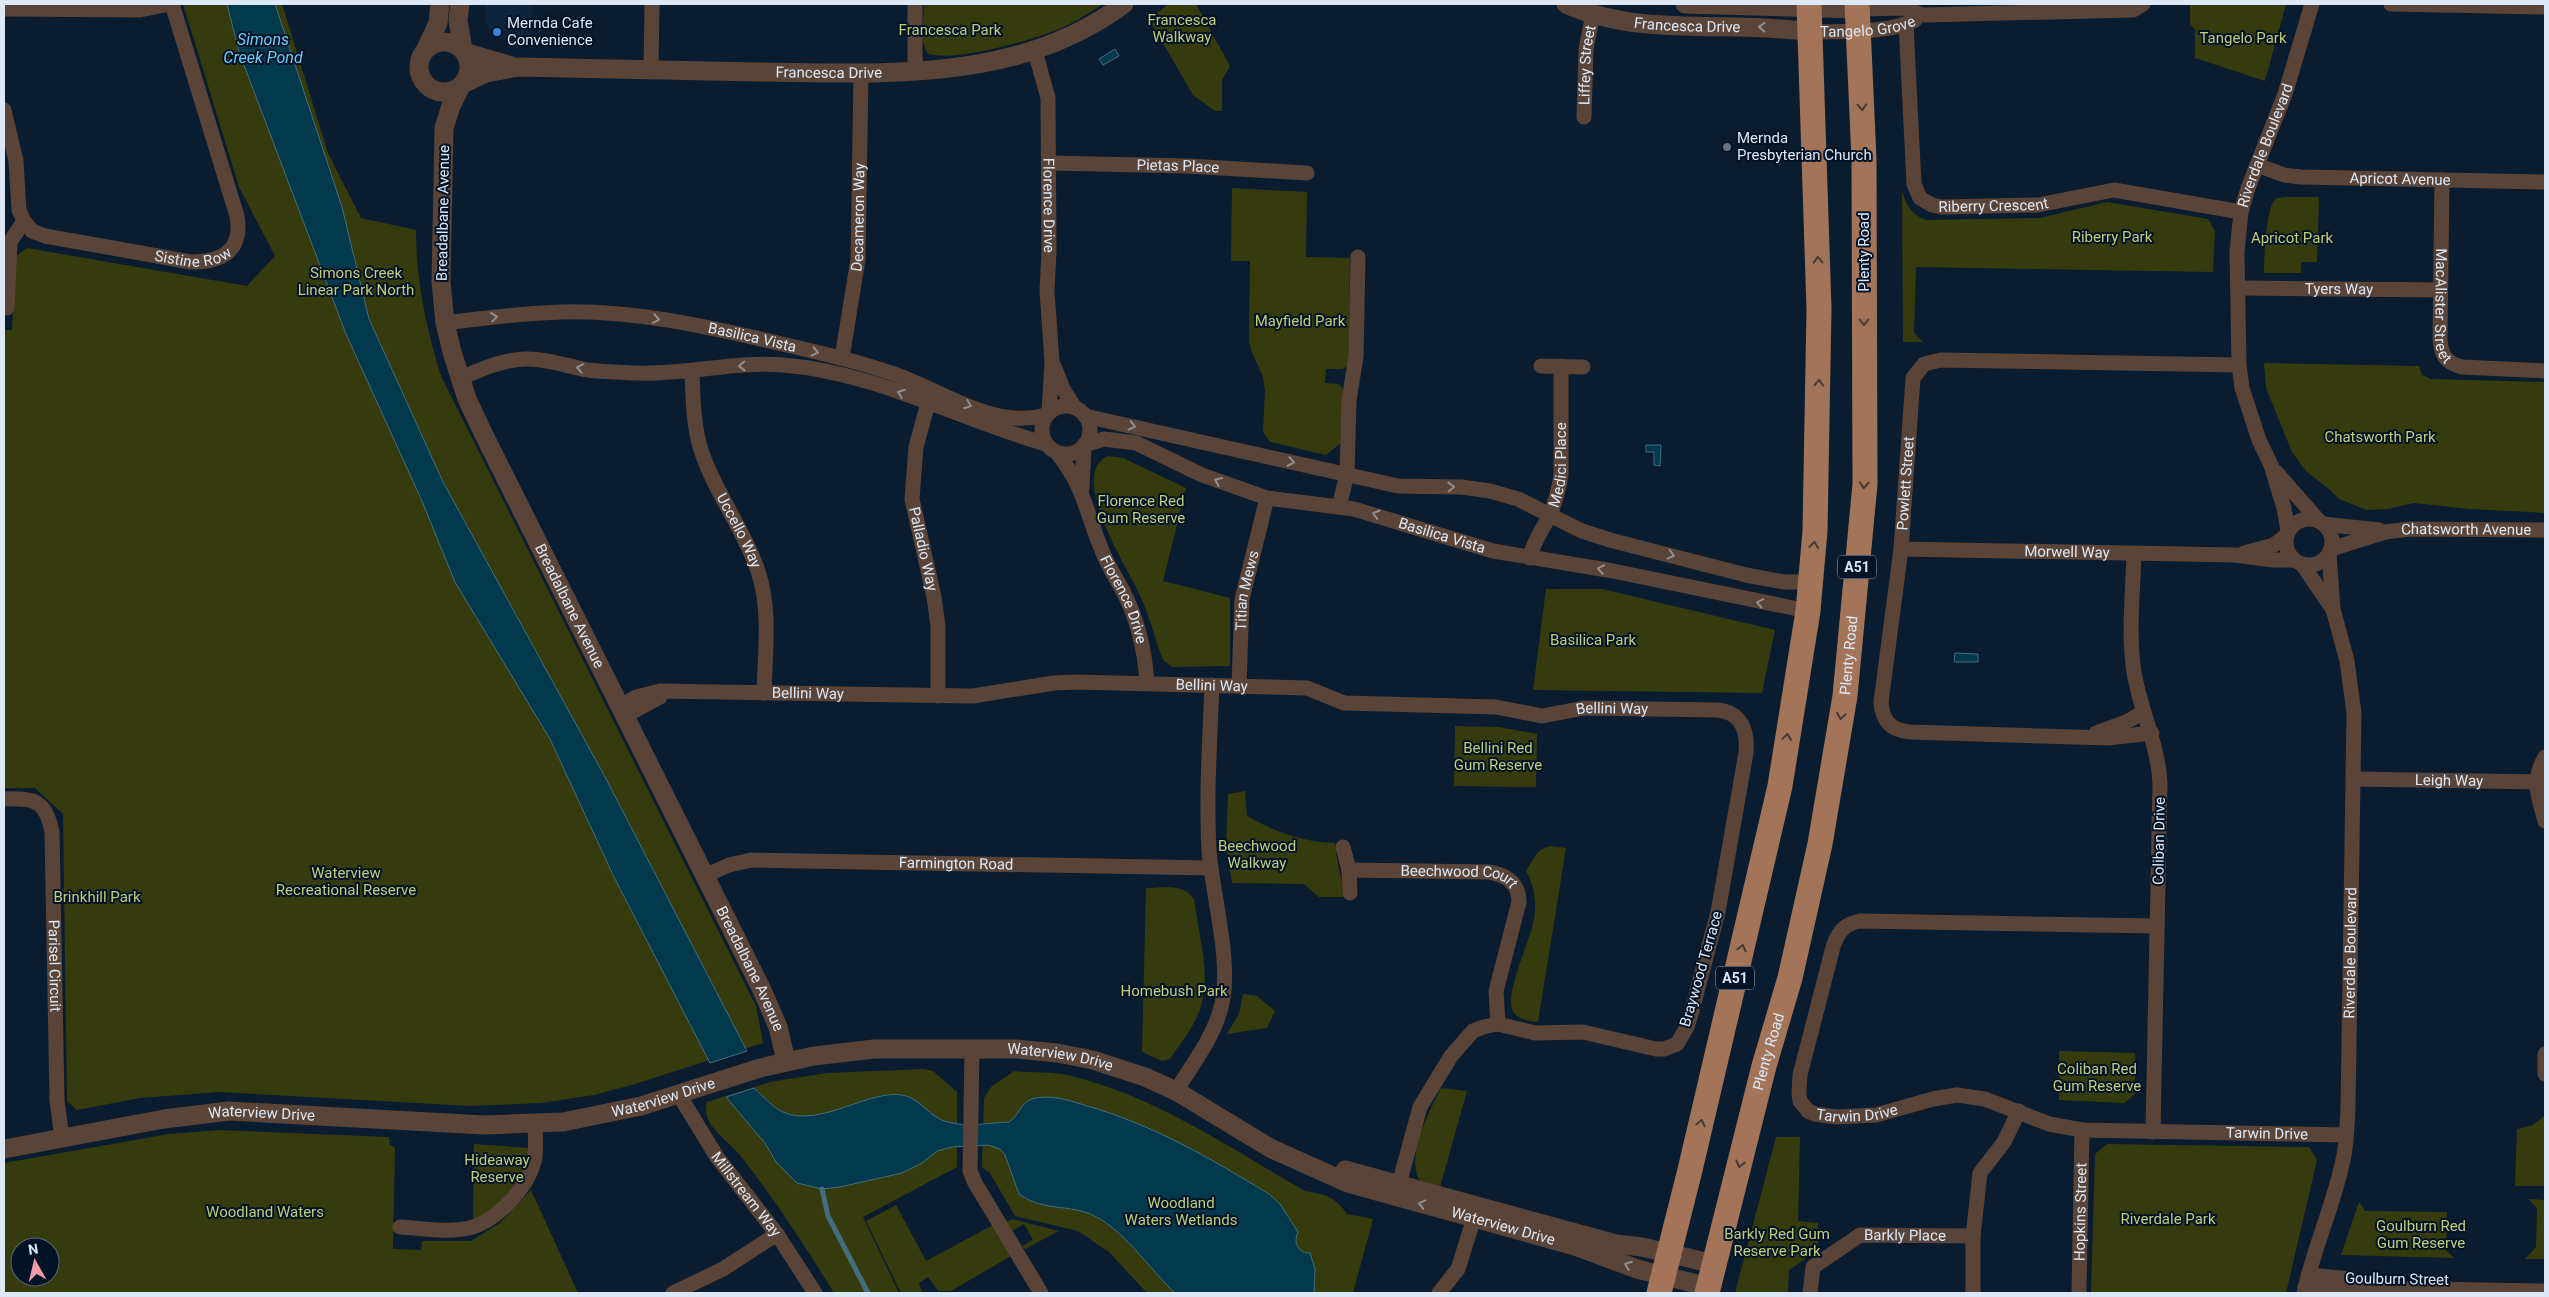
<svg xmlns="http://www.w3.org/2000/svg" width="2549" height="1297" viewBox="0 0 2549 1297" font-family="Roboto,sans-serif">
<rect width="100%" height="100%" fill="#0a1c30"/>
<polygon fill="#0d243d" points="486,4 532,4 531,41 501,41 486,24"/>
<g fill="#363b0e" fill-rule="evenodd">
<path d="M183,4H282L328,153L361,218L416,230C416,281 426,327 441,376L756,1006L763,1043L635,1084L594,1095L541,1103L470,1106L219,1092L140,1098L77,1110L67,1101L63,814L35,788H4V330H12L16,256L27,248L247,286L275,256L239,187Z"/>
<path d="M924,4H1103C1089,13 1075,22 1059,29C1035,39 951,64 927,53L922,40Z"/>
<polygon points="1169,4 1196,4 1230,66 1222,80 1222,111 1215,111 1193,95 1149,19"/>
<polygon points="2190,4 2286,4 2265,81 2195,58 2195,29 2190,24"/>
<polygon points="1232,188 1307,192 1306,257 1350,258 1349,362 1348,366 1342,369 1326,369 1325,383 1339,384 1343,389 1342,442 1326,455 1270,442 1263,432 1265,390 1263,377 1251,350 1249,341 1250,261 1231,261"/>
<path d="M1902,191C1907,206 1911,214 1926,220L2040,218L2107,202L2208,219L2215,231L2213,272L1916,267L1914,333L1923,342H1903Z"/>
<path d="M2286,197H2319L2317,262H2301V273H2264C2264,260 2266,207 2275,200C2277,198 2282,197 2286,197Z"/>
<polygon points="2264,363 2419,366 2422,375 2431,379 2545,382 2545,513 2470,509 2414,503 2388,509 2367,510 2339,499 2330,490 2306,471 2292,452 2266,388"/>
<path d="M1108,456L1123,458L1186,488L1163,581L1230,598V666L1172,667L1163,660C1154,636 1148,610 1136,587C1124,563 1068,473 1108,456Z"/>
<polygon points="1546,589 1602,589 1775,630 1762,693 1533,690"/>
<polygon points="1455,726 1499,727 1537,734 1536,787 1454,786"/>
<path d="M1245,791L1247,816C1275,832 1303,842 1335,843C1336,862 1343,877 1343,897H1319L1304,884L1232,883L1226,846L1228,794Z"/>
<path d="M1551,846L1566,848L1538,1022C1528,1021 1515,1019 1512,1009C1506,989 1530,942 1534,919C1537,903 1534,885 1526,871C1533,860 1537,848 1551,846Z"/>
<path d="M1146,888C1164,888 1184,883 1194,899C1198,931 1210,970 1202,1002C1197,1024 1182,1041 1170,1059L1162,1061L1142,1052Z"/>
<polygon points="1243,994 1257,996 1275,1011 1267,1028 1227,1034 1239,1014"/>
<polygon points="2059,1051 2135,1053 2135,1094 2124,1103 2059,1100"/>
<path d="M924,1069L933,1071L957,1092V1167L863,1217L899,1293H834C805,1246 774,1198 739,1154C726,1139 700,1124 707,1102L770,1082L827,1073Z"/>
<path d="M1014,1071C1032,1073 1053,1071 1071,1076C1155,1096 1230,1148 1305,1191C1324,1194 1336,1197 1347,1214L1373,1219L1353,1293H1147L1109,1252L1078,1231L1015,1216L990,1173L982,1167L984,1098L991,1087Z"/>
<path d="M1441,1088L1467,1091L1440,1187L1421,1183C1404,1158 1429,1112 1441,1088Z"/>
<polygon points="2544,1116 2545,1186 2515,1186 2517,1129 2533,1125"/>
<path d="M220,1130L389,1137L390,1145L395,1148L393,1249L421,1250L422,1241H471L500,1223L531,1190L578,1293H4V1163L169,1134ZM20,1247H50V1277H20Z"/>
<polygon points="1776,1137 1800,1137 1798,1221 1818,1223 1818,1250 1789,1270 1788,1293 1735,1293"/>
<path d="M474,1144L529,1148C530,1171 496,1214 473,1219Z"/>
<polygon points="2107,1144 2309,1147 2317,1160 2286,1293 2091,1293 2095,1154"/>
<polygon points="2528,1199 2545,1200 2545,1259 2525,1259 2536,1247 2537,1208"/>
<polygon points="2359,1202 2365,1211 2447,1212 2446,1250 2454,1258 2341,1255"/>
<polygon points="896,1205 926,1261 993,1225 1011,1256 951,1291 938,1291 928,1277 919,1283 922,1293 901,1293 866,1221"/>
<polygon points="1012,1219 1059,1231 1025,1249 1022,1246 1033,1240 1024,1224 1012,1231 1007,1222"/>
</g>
<g fill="#02394d" stroke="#436e80">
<polygon points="227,4 275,4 342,207 369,319 443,482 605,777 747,1051 710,1063 614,877 550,739 455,582 422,501 346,334 239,52"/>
<polygon points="1115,49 1119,56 1103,65 1099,59"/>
<polygon points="1646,445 1661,445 1660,466 1654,465 1654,452 1646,452"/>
<polygon points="1955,653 1978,654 1978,662 1954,662"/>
<path d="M754,1088C762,1095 773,1108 783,1112C821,1129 873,1086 906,1096C919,1100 927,1112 938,1118C957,1129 987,1123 1009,1122C1019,1116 1020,1103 1032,1099C1050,1094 1068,1100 1084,1105C1154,1125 1208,1157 1269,1194L1280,1204L1298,1232C1293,1243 1298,1253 1310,1253L1315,1269L1314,1293H1175C1149,1269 1122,1226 1088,1213C1065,1205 1040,1210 1019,1194L1005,1155L1000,1149L988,1145L952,1147L937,1151L922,1163L902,1173L840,1187L822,1189L797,1183L776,1162L765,1143L726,1097Z"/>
</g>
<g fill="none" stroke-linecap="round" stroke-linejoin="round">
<polyline stroke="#436e80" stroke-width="5" points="822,1189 828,1216 868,1293"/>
<g stroke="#5a4438" stroke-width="15">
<polyline points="915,4 915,72"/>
<polyline points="2391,4 2545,7"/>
<polyline points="4,9 140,10 170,4"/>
<polyline points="1857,9 1904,8 1923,15 2133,10 2143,4"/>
<path id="s1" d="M1906,24L1914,184L1920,198L1932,205L1942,207L2038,205L2114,190L2241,212"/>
<path id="s2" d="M1810,32C1841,31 1888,34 1915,20"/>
<path id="s3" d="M1035,51L1048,98L1049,251L1047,291L1052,362L1049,413"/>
<polyline points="651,70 652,4"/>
<path id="s4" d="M4,110L16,161L19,210L24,221L32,231L45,236L191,262C223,262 243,250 237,216L172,4"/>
<path id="s5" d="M1584,117L1586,49L1593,14"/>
<path id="s6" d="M1049,163L1188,166L1307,173"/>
<path id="s7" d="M2257,165L2284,175L2301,177L2545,182"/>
<path id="s8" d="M2442,180L2440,339C2441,355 2446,363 2462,367L2545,371"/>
<path id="s9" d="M2238,288L2440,290"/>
<polyline points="7,308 10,242 24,221"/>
<path id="s10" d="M445,323C484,318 523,313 562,312C635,310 708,327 778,343C816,352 855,360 891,373C940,389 995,432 1048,414"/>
<path id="s11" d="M842,358L858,259L861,73"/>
<polyline points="1054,366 1063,389 1075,408"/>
<polyline points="1541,366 1583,367"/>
<path id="s12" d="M692,371C693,397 693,425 701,450C715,493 744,529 758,571C771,610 765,653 764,693"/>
<path d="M459,379C480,370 501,360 524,359C545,358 567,366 587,370C603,372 620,372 636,373C685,375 734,361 783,365C875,372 958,419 1046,444"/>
<path id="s13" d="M928,403L916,447L912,499L934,597L938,626V696"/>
<circle cx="1066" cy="430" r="24"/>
<polyline points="1085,416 1398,486 1461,487 1490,491 1518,499 1582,531 1610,540 1746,575 1784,582 1810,582"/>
<path id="s14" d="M1084,445L1104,439L1136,443L1202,475L1267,498L1354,509L1493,551L1613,571L1808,611"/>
<path id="s15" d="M1057,453C1085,487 1086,514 1103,553C1108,566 1116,578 1123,591C1138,620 1145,651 1147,683"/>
<polyline points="2276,472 2319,521"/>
<polyline points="1082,489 1084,446"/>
<polyline points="1339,507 1347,474 1349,401 1356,356 1358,257"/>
<circle cx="2309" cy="542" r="23"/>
<polyline points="2323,524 2379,530"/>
<path id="s16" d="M2288,531L2284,508L2271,465L2259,440L2242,388L2239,365L2237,252L2241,212L2248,188L2285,94L2312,4"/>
<path id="s17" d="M1901,549L2235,555L2273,560H2294"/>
<path id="s18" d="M2331,549L2385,532L2411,529L2545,530"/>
<path d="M2134,553C2133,592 2128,634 2134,672C2140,710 2158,744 2160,783L2153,1132"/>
<polyline points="2244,553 2274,545 2287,535"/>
<path id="s19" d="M1530,558C1533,541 1543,530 1550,514C1556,501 1559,489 1561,475V366"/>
<polyline points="2302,564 2332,608"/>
<path id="s20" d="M1239,685L1242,599L1267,498"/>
<path id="s21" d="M620,706L636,697L660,691L973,696L1054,683L1076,682L1307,688L1344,703L1496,707L1542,716L1584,708L1717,710C1741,712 1748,730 1746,753L1718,912L1691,1014L1687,1027L1677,1044L1664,1049H1656L1583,1032L1535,1033L1498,1024L1483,1027L1473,1031L1451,1056L1420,1107L1399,1184"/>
<polyline points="625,716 660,697"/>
<polyline points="2096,733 2126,722 2144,712"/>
<path id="s22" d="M2152,733L2108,738L1910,732C1891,730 1882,721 1881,702L1901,549L1913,378L1924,364L1941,360L2239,365"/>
<path d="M2545,757C2531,782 2538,794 2545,821"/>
<path id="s23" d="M2354,779L2545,782"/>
<path id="s24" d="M4,799C34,798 46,800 52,832L57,1100L62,1138"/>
<polyline points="1343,847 1349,870 1350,893"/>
<path id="s25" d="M1349,870L1488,872C1506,874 1519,883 1519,902L1496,991L1498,1024"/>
<path id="s26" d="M704,876L729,865L751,860L1211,868"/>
<path id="s27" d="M2157,926L1860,921C1844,924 1838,932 1833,947L1800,1075L1799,1093L1800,1101L1808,1111L1815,1114L1836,1117L1876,1115L1933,1099L1957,1095L1985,1099L2049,1124L2082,1130L2346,1135"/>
<polyline points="972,1049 970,1171 975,1183 1041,1293"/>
<polyline points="2545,1054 2545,1074"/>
<path d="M1176,1091C1191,1066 1212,1040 1220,1011C1234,967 1212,896 1209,849C1206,794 1210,739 1212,685"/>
<path id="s28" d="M679,1095L717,1157L777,1234L815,1293"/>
<path d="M400,1227C422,1228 448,1233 469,1228C496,1222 527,1188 534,1162C537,1151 535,1136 535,1124"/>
<polyline points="2308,1275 2351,1279"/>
<polyline points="2305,1287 2545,1291"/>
<polyline points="673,1293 723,1269 777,1234"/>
<polyline points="1439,1293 1458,1269 1474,1218"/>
<path id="s29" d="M1810,1293L1813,1267L1860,1235L1973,1236L1980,1173L2004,1142L2019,1111"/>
<polyline points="1973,1293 1973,1236"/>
<path id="s30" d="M2079,1293L2082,1130"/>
<path id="s31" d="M2304,1293C2314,1246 2335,1203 2344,1155C2347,1140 2347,1124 2348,1109L2354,713L2347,661L2333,609L2329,553"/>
</g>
<g stroke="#5a4438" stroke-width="19">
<polyline points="460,4 458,20 463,50"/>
<path id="s32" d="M1566,4C1641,38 1730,20 1810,32"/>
<polyline points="1685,4 1857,9"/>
<circle cx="444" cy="67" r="25"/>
<polyline points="426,49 438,23 440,4"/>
<polyline points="464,52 512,66"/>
<path id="s33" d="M463,84L486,73L518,67C598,69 677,70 757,72C883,73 1017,84 1124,4"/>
<path id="s34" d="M461,86L451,106L444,128L441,282L445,323L452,352L467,399L485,437L762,990L778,1027L786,1061"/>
<path id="s35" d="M4,1149L164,1119L229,1111L484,1125L563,1122L641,1106L760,1068L814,1056L874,1049H1016L1057,1053L1093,1060L1145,1077L1176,1091L1272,1149L1348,1183L1575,1246L1637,1269L1709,1287"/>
<polyline points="1345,1170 1616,1244 1642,1247 1714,1264"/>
</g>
<g stroke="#a47458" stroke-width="25">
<polyline points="1659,1293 1690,1170 1780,786 1808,611 1815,531 1819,309 1809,4"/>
<path id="s36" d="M1707,1293L1764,1066L1790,978L1820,844L1845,696L1865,484L1864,159L1857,4"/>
</g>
</g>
<defs><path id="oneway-chevron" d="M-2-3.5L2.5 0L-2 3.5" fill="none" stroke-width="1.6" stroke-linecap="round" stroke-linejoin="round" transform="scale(1.25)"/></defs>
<g stroke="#948e8e">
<use href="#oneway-chevron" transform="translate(1762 27) rotate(-178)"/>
<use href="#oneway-chevron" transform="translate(494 317) rotate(-7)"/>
<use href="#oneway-chevron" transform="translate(656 319) rotate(10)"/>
<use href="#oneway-chevron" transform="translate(815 352) rotate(13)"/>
<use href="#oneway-chevron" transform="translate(742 366) rotate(179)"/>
<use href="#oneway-chevron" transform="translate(580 368) rotate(-169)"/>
<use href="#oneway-chevron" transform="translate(901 393) rotate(-160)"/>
<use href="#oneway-chevron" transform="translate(968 405) rotate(21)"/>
<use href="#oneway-chevron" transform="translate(1132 426) rotate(13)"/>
<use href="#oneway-chevron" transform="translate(1291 462) rotate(12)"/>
<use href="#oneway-chevron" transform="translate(1218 481) rotate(-157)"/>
<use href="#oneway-chevron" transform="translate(1451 487) rotate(-1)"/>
<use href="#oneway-chevron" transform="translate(1376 514) rotate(-164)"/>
<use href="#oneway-chevron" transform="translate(1671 555) rotate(14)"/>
<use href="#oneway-chevron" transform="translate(1601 569) rotate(-170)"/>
<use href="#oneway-chevron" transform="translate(1760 603) rotate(-169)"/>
<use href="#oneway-chevron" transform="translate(1422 1204) rotate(-165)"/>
<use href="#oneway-chevron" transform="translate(1628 1265) rotate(-159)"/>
</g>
<g stroke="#433a3a">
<use href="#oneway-chevron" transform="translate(1862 107) rotate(88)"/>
<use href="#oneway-chevron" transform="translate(1818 260) rotate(-92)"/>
<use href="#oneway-chevron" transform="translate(1864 322) rotate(90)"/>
<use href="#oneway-chevron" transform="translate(1819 383) rotate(-88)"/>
<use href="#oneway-chevron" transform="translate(1864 485) rotate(93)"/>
<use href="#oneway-chevron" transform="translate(1814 545) rotate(-84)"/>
<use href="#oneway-chevron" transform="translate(1841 716) rotate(99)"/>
<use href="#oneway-chevron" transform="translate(1787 737) rotate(-82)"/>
<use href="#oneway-chevron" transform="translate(1742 948) rotate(-77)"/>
<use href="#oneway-chevron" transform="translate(1701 1123) rotate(-77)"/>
<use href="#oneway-chevron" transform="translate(1740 1164) rotate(104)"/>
</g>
<circle fill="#3f7fe0" stroke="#031326" stroke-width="2" cx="497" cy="32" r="5"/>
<circle fill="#6b7280" stroke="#031326" stroke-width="2" cx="1727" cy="147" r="5"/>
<g text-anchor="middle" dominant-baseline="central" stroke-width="4" stroke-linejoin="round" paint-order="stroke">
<g fill="#031326" stroke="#9ba8b8" stroke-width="1">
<rect x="1838" y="555.5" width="38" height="23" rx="4"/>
<rect x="1716" y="966.5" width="38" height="23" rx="4"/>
</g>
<g font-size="14" font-weight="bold" fill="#dce8f6">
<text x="1857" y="567">A51</text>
<text x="1735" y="978">A51</text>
</g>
<g font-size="15" fill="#c1cd7a" stroke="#031326">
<text x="1182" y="20">Francesca<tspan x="1182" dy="17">Walkway</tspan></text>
<text x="950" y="30">Francesca Park</text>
<text x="2243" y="38">Tangelo Park</text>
<text x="2112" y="237">Riberry Park</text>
<text x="2292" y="238">Apricot Park</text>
<text x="356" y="273">Simons Creek<tspan x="356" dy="17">Linear Park North</tspan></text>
<text x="1300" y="321">Mayfield Park</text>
<text x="2380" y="437">Chatsworth Park</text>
<text x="1141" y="501">Florence Red<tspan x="1141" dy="17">Gum Reserve</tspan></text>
<text x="1593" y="640">Basilica Park</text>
<text x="1498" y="748">Bellini Red<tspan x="1498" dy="17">Gum Reserve</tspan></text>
<text x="1257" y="846">Beechwood<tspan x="1257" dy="17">Walkway</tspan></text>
<text x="346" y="873">Waterview<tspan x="346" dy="17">Recreational Reserve</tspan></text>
<text x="97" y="897">Brinkhill Park</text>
<text x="1174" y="991">Homebush Park</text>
<text x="2097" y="1069">Coliban Red<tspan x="2097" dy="17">Gum Reserve</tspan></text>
<text x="497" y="1160">Hideaway<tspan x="497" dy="17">Reserve</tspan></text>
<text x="1181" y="1203">Woodland<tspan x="1181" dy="17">Waters Wetlands</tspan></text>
<text x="265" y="1212">Woodland Waters</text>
<text x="2168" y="1219">Riverdale Park</text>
<text x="2421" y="1226">Goulburn Red<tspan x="2421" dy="17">Gum Reserve</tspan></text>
<text x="1777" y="1234">Barkly Red Gum<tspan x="1777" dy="17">Reserve Park</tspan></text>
</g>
<g font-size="15" fill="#dce8f6" stroke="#031326" text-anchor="start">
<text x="507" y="23">Mernda Cafe<tspan x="507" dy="17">Convenience</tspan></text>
<text x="1737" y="138">Mernda<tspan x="1737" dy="17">Presbyterian Church</tspan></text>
</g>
<g font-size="15" fill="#dce8f6" stroke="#031326">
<text stroke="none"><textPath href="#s32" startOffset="124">Francesca Drive</textPath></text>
<text stroke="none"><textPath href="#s2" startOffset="58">Tangelo Grove</textPath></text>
<text stroke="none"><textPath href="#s5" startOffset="52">Liffey Street</textPath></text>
<text stroke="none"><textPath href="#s33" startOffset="369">Francesca Drive</textPath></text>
<text stroke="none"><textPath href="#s16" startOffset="398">Riverdale Boulevard</textPath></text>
<text stroke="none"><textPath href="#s6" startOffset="129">Pietas Place</textPath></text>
<text stroke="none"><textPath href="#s7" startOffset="145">Apricot Avenue</textPath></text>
<text stroke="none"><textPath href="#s1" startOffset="251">Riberry Crescent</textPath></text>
<text stroke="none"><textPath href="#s3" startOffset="156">Florence Drive</textPath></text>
<text transform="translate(443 213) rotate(-89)">Breadalbane Avenue</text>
<text stroke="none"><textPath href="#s11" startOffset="142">Decameron Way</textPath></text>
<text stroke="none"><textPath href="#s4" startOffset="291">Sistine Row</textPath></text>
<text transform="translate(1864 252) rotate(-90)">Plenty Road</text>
<text stroke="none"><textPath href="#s9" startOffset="101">Tyers Way</textPath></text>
<text stroke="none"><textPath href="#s8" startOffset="126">MacAlister Street</textPath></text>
<text stroke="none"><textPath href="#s10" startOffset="310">Basilica Vista</textPath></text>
<text stroke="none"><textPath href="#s19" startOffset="99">Medici Place</textPath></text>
<text stroke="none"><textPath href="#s22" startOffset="509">Powlett Street</textPath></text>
<text stroke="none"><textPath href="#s12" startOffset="169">Uccello Way</textPath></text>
<text stroke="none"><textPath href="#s18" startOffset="138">Chatsworth Avenue</textPath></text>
<text stroke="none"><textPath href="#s14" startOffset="375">Basilica Vista</textPath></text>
<text stroke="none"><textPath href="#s13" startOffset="149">Palladio Way</textPath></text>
<text stroke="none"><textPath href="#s17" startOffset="166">Morwell Way</textPath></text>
<text stroke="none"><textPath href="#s20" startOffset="95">Titian Mews</textPath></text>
<text stroke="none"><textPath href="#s15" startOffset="162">Florence Drive</textPath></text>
<text stroke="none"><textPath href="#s34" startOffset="551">Breadalbane Avenue</textPath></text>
<text stroke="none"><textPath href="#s36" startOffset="654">Plenty Road</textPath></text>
<text stroke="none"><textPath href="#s21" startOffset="596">Bellini Way</textPath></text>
<text stroke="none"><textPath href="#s21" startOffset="191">Bellini Way</textPath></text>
<text stroke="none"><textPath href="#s21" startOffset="1001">Bellini Way</textPath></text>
<text stroke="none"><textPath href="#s23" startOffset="95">Leigh Way</textPath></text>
<text transform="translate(2159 841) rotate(-89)">Coliban Drive</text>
<text stroke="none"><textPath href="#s26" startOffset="255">Farmington Road</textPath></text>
<text stroke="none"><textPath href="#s25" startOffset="111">Beechwood Court</textPath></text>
<text stroke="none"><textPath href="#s31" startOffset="346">Riverdale Boulevard</textPath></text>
<text stroke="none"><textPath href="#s24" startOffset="201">Parisel Circuit</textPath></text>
<text stroke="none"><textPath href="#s34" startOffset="956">Breadalbane Avenue</textPath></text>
<text transform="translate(1701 969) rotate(-74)">Braywood Terrace</text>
<text stroke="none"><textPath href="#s36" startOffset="249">Plenty Road</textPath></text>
<text stroke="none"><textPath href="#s35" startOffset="1070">Waterview Drive</textPath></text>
<text stroke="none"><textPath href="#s35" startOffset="666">Waterview Drive</textPath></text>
<text stroke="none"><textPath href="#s27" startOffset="558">Tarwin Drive</textPath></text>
<text stroke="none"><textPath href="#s35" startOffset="261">Waterview Drive</textPath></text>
<text stroke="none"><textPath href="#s27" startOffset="976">Tarwin Drive</textPath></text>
<text stroke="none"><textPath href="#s28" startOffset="120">Millstream Way</textPath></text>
<text stroke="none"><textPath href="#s30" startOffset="81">Hopkins Street</textPath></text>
<text stroke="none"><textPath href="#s35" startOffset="1548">Waterview Drive</textPath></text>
<text stroke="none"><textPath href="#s29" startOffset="128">Barkly Place</textPath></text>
<text transform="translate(2397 1279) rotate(1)">Goulburn Street</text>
</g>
<g font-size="16" font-style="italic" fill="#6ccbf7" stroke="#031326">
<text x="263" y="39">Simons<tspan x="263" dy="18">Creek Pond</tspan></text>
</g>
</g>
<rect width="2549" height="1297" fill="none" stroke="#dce8f6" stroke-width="10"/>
<g transform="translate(35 1262) rotate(352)"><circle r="24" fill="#031326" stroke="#5a6879"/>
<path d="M0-4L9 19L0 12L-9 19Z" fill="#f39aa8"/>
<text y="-8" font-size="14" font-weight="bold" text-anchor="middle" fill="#dce8f6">N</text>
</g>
</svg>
